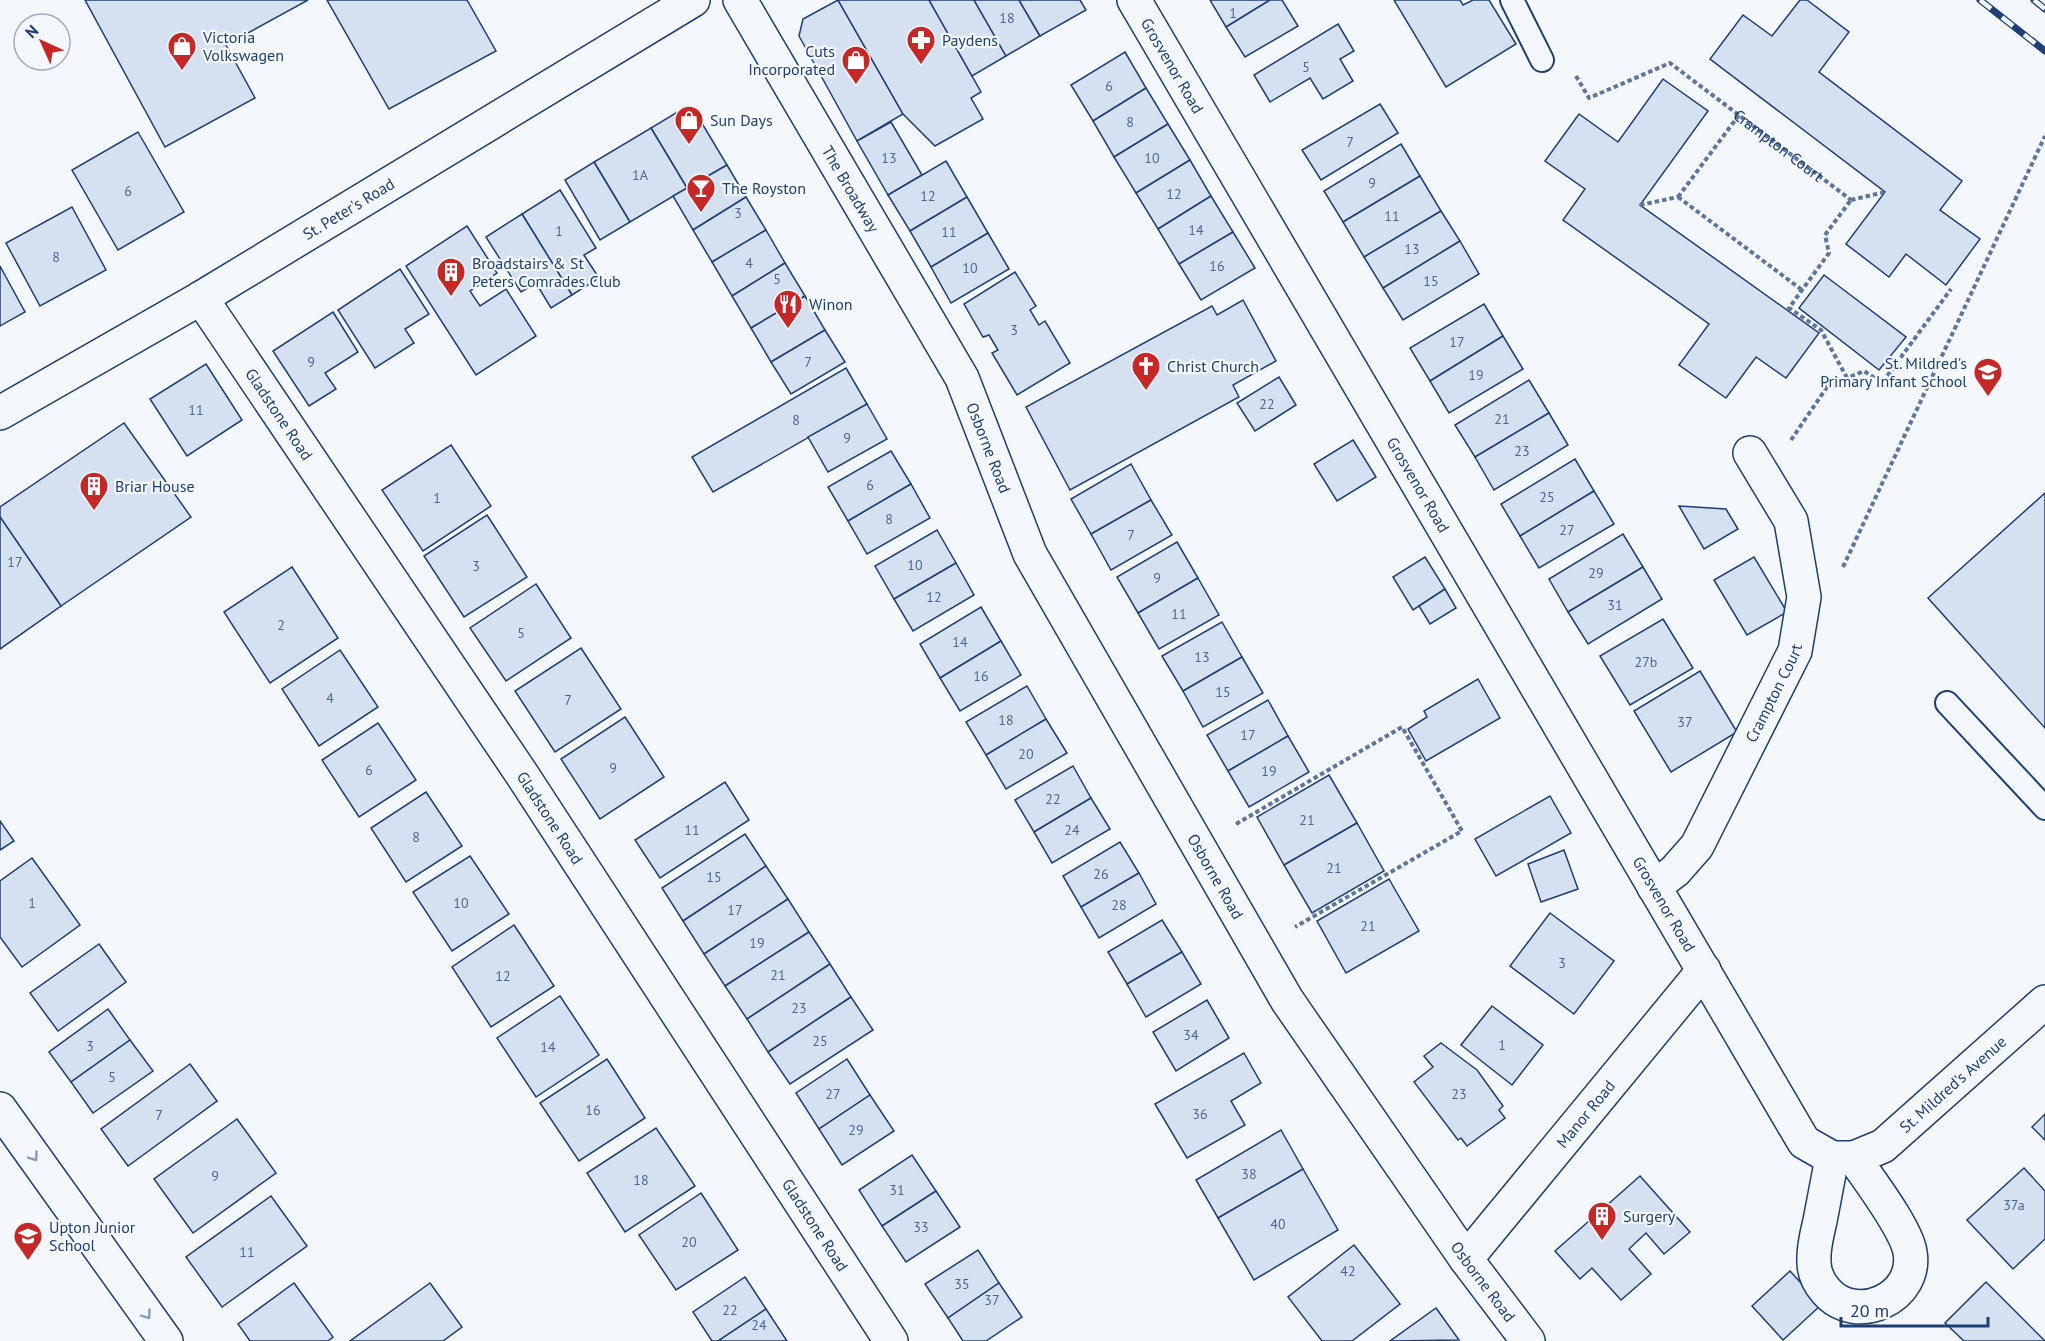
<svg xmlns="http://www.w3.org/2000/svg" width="2045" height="1341" viewBox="0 0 2045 1341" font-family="'PT Sans',sans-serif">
<rect width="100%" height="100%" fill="#f4f7fb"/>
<g fill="#d5e0f0" stroke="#1d3f73" stroke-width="1.5">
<polygon points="85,0 308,0 226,45 255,98 165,147"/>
<polygon points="327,0 467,0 496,51 389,109"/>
<polygon points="838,0 903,114 857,141 799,36 803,19"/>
<polygon points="838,0 929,0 981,92 971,98 983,119 935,146 903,114"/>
<polygon points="929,0 974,0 1006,56 972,76"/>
<polygon points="974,0 1019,0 1040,36 1006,56"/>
<polygon points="1019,0 1080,0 1086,10 1040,36"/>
<polygon points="1210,0 1270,0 1226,27"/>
<polygon points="1270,0 1282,0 1298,26 1245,57 1226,27"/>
<polygon points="1394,0 1460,0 1463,5 1473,0 1489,0 1516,44 1446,87"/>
<polygon points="1800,0 1807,0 1849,32 1819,72 1962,181 1940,210 1980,239 1946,285 1906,254 1889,277 1846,244 1885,192 1710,59 1743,15 1772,36"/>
<polygon points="1338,24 1354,51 1340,59 1353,81 1323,99 1310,78 1270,102 1254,75"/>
<polygon points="1125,52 1146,88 1093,121 1071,85"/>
<polygon points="1663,79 1708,111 1640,205 1819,333 1786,378 1756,357 1726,398 1679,365 1709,324 1563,220 1585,189 1545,161 1579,114 1618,142"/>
<polygon points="1146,88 1168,124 1114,157 1093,121"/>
<polygon points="1380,104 1398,133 1321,180 1302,150"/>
<polygon points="684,108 694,110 727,165 687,188 651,128"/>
<polygon points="891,122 922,175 888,195 857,141"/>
<polygon points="1168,124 1190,160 1136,193 1114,157"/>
<polygon points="651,128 687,188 630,222 594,162"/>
<polygon points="138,132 184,212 118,250 72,170"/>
<polygon points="1401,144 1420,176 1343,222 1324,191"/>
<polygon points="1190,160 1211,196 1158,229 1136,193"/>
<polygon points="946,161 967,197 910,231 888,195"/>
<polygon points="594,162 630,222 600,240 565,180"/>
<polygon points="727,165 746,197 693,230 673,196"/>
<polygon points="1420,176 1441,211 1364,257 1343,222"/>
<polygon points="560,190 596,248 584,255 599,278 572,295 522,214"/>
<polygon points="1211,196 1233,232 1179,264 1158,229"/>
<polygon points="746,197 766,230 712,262 693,230"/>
<polygon points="967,197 988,233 931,267 910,231"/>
<polygon points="72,207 106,270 40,306 6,243"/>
<polygon points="1441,211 1460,241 1383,288 1364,257"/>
<polygon points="522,214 572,295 551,308 536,283 521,292 486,237"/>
<polygon points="467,226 497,273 470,291 480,306 506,289 536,336 476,375 406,266"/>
<polygon points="766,230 785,263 732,296 712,262"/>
<polygon points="1233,232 1255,268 1201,300 1179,264"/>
<polygon points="988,233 1009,269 951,303 931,267"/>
<polygon points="1460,241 1479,274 1403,320 1383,288"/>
<polygon points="785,263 805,296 751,328 732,296"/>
<polygon points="0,266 25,312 0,326"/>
<polygon points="400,269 429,314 405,329 414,343 375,368 338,310"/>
<polygon points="1015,272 1036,306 1030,310 1039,325 1045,321 1070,363 1017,395 992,353 998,350 989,335 983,337 964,304"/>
<polygon points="1824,275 1906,337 1879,370 1799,308"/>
<polygon points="805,296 825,330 771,362 751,328"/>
<polygon points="1243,300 1276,361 1233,385 1239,397 1070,490 1026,407 1212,306 1217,315"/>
<polygon points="1484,304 1503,336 1430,381 1410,348"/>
<polygon points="333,312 358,352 325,373 336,389 309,406 273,351"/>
<polygon points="825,330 845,362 791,394 771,362"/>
<polygon points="1503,336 1523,369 1449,413 1430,381"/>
<polygon points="206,364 242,420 187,456 150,399"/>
<polygon points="846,368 867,404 713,492 692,457"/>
<polygon points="1279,377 1296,405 1255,431 1237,403"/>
<polygon points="1529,380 1549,413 1475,457 1455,425"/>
<polygon points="867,404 887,439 828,472 808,437"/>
<polygon points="1549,413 1568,445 1494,490 1475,457"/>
<polygon points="124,423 191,517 61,606 0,517 0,507"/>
<polygon points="1353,440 1376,477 1337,501 1314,464"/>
<polygon points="451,445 491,506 423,551 382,490"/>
<polygon points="891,451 911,484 848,521 828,487"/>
<polygon points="1575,459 1594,491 1520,536 1501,504"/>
<polygon points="1131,464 1151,500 1091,534 1071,499"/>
<polygon points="911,484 930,518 867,554 848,521"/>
<polygon points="1594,491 1614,524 1539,568 1520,536"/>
<polygon points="2045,493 2045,728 1928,598"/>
<polygon points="1151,500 1172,535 1111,570 1091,534"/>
<polygon points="1679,506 1726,509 1738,529 1704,549"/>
<polygon points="487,515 527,577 464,617 424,556"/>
<polygon points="0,517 61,606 0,649"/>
<polygon points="937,530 956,563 894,599 875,566"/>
<polygon points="1623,534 1643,567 1568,612 1549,579"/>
<polygon points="1177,542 1198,578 1138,613 1117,577"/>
<polygon points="1425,557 1445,589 1413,610 1393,577"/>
<polygon points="1754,557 1787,612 1747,635 1714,580"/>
<polygon points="956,563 974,595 913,631 894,599"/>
<polygon points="292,567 338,638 270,683 224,612"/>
<polygon points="1643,567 1662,599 1588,644 1568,612"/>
<polygon points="1198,578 1219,615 1159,649 1138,613"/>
<polygon points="536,584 571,638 506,681 470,628"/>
<polygon points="1445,589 1456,608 1430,624 1419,606"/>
<polygon points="981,607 1001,641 940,678 920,644"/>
<polygon points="1663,619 1693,668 1630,705 1600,656"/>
<polygon points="1222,622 1242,657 1183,691 1162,656"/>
<polygon points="1001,641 1021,675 960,711 940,678"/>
<polygon points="581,648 621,709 555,752 515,691"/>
<polygon points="340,650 378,707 319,746 282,689"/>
<polygon points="1242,657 1263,693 1203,727 1183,691"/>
<polygon points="1700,671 1737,732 1671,772 1634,711"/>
<polygon points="1478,679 1500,718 1426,761 1408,729 1427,717 1424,711"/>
<polygon points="1027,686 1046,719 986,755 966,722"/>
<polygon points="1268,700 1288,736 1228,771 1207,735"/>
<polygon points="625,717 664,777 600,819 561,759"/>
<polygon points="1046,719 1067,753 1006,789 986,755"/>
<polygon points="378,723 416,780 359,817 322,760"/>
<polygon points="1288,736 1309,772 1249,807 1228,771"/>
<polygon points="1073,766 1091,798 1034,832 1015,800"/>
<polygon points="1329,775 1357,823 1284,865 1257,817"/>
<polygon points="725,782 749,820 660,878 635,840"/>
<polygon points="426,792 462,846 406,882 371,828"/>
<polygon points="1550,796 1571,833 1496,876 1475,839"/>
<polygon points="1091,798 1110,829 1052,863 1034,832"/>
<polygon points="0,821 14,841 0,850"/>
<polygon points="1357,823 1384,871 1312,913 1284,865"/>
<polygon points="745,834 766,866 683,921 662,888"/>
<polygon points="1120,842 1139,873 1081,907 1063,876"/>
<polygon points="1564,850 1578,889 1541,902 1528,864"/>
<polygon points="470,856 509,914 452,951 413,892"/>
<polygon points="32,858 80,925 22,967 0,937 0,881"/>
<polygon points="766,866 788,899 704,954 683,921"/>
<polygon points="1139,873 1156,904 1099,938 1081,907"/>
<polygon points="1389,879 1419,931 1346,973 1317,921"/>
<polygon points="788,899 809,932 725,986 704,954"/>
<polygon points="1550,913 1614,961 1574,1014 1510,966"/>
<polygon points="1162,920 1182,952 1127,984 1108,952"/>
<polygon points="514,925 554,986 491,1027 452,967"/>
<polygon points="809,932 830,964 747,1019 725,986"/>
<polygon points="99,944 126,982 58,1031 30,993"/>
<polygon points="1182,952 1201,984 1146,1017 1127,984"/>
<polygon points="830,964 851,997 768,1052 747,1019"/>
<polygon points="560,996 599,1055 536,1097 497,1038"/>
<polygon points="851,997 873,1030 790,1084 768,1052"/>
<polygon points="1207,1000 1229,1038 1176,1071 1153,1032"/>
<polygon points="1492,1006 1543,1045 1512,1085 1461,1045"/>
<polygon points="108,1009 130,1040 71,1082 49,1052"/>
<polygon points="130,1040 153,1071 93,1113 71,1082"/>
<polygon points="1441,1043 1477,1070 1503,1106 1499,1110 1505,1118 1467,1146 1461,1138 1458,1140 1414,1082 1433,1067 1424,1056"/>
<polygon points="1244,1053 1261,1083 1231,1101 1245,1125 1187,1158 1155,1104"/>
<polygon points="607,1059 645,1118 579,1161 540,1103"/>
<polygon points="847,1059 870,1095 819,1129 796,1093"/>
<polygon points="190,1064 217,1101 128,1166 101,1129"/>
<polygon points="870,1095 894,1131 842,1165 819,1129"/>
<polygon points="2045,1114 2045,1140 2032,1127"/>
<polygon points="237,1119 276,1173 193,1233 154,1179"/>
<polygon points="656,1128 695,1186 625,1232 587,1173"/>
<polygon points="1281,1130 1303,1169 1218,1218 1196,1180"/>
<polygon points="912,1155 936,1191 882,1226 859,1190"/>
<polygon points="2024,1168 2045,1191 2045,1239 2013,1269 1967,1220"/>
<polygon points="1303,1169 1338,1230 1254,1280 1218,1218"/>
<polygon points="1640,1176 1690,1232 1664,1254 1646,1233 1629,1249 1651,1274 1621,1300 1592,1268 1580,1279 1555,1251"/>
<polygon points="936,1191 960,1227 906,1262 882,1226"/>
<polygon points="701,1193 738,1250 676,1290 639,1235"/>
<polygon points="271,1196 307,1246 222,1307 186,1257"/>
<polygon points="1354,1245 1400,1304 1352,1341 1322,1341 1288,1297"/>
<polygon points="978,1250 999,1283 948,1318 925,1284"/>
<polygon points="1790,1271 1821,1305 1783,1340 1752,1306"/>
<polygon points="745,1277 766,1309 718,1341 712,1341 693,1312"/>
<polygon points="1986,1282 2045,1341 1964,1341 1945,1323"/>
<polygon points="294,1283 333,1337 328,1341 250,1341 238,1324"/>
<polygon points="430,1283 462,1327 443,1341 350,1341"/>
<polygon points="999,1283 1022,1317 986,1341 963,1341 948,1318"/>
<polygon points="1436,1308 1459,1340 1390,1341"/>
<polygon points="766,1309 787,1341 718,1341"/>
</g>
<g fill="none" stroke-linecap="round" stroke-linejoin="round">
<g stroke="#1d3f73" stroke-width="26">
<g id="lane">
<polyline points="1512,0 1542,60"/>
<polyline points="1947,703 2045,808"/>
</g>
</g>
<g stroke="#1d3f73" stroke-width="36">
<g id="street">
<path id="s2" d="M740,0L962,378L1030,554L1287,1000L1466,1259L1528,1341"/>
<path id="s3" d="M1134,0L1804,1142L1832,1158H1854L1883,1146L2045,1002"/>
<path id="s4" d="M201,298L521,773L891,1341"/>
<path id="s5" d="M1654,887L1675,871L1697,846L1795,651L1804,597L1791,521L1750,453"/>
<polyline points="0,1109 166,1341"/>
<path d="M1832,1158C1828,1179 1824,1200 1820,1221C1817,1234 1813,1248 1814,1262C1814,1273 1819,1283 1826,1291C1856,1326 1918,1298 1910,1252C1906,1228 1869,1180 1854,1158"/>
<path id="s6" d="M1466,1259L1704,970"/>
</g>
</g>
<g stroke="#1d3f73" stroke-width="36">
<g id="primary">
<path id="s7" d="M0,413L201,298L693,0"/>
</g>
</g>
<g stroke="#5e769c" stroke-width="4" stroke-dasharray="4.5 3" stroke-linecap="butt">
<path id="s1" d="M1576,76L1589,98L1670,63L1851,200"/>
<polyline points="1678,197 1802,290"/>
<polyline points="1678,197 1739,115"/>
<polyline points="1851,200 1885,192"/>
<polyline points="1640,205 1678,197"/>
<polyline points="1847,378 1821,330 1789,308 1829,253 1825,235 1851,200"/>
<polyline points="1791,440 1827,387 1864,371 1882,383 1951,289"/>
<polyline points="1843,567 2045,136"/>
<polyline points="1236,824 1402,727 1462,831 1295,927"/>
</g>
<use href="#lane" stroke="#f4f7fb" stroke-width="22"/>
<use href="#street" stroke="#f4f7fb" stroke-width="33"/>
<use href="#primary" stroke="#f4f7fb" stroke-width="33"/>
<g stroke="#1d3f73" stroke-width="7">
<g id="rail">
<polyline points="1980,0 2045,51"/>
<polyline points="2034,0 2045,9"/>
</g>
</g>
<use href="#rail" stroke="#f4f7fb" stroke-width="4.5" stroke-dasharray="14" stroke-linecap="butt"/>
</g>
<defs><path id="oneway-chevron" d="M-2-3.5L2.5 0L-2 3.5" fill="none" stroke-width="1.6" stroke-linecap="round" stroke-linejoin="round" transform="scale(1.5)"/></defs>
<g stroke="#889bb7">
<use href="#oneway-chevron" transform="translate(34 1157) rotate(54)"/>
<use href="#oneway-chevron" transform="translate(147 1315) rotate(54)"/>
</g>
<defs>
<g id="pharmacy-pin" transform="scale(1.5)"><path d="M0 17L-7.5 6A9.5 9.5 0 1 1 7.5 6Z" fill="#c62828" stroke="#f4f7fb"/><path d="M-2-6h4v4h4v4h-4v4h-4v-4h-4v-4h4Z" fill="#fff"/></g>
<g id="shop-pin" transform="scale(1.5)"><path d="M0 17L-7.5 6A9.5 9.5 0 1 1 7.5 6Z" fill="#c62828" stroke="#f4f7fb"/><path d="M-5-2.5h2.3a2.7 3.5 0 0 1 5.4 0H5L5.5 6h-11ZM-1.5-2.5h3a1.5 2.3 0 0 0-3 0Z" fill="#fff"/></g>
<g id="bar-pin" transform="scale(1.5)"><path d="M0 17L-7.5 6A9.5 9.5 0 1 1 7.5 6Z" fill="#c62828" stroke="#f4f7fb"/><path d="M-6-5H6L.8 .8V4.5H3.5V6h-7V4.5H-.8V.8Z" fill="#fff"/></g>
<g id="building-pin" transform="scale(1.5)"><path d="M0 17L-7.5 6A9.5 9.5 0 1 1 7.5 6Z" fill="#c62828" stroke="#f4f7fb"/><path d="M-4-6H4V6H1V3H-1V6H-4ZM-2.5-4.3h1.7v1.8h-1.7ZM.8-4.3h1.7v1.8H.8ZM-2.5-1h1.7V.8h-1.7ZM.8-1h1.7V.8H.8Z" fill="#fff"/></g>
<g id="restaurant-pin" transform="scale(1.5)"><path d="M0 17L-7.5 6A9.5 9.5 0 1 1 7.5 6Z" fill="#c62828" stroke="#f4f7fb"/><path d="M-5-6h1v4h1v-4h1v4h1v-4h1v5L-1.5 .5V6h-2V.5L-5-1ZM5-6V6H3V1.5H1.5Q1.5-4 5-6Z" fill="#fff"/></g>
<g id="church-pin" transform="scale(1.5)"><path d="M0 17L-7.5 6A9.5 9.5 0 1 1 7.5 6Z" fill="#c62828" stroke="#f4f7fb"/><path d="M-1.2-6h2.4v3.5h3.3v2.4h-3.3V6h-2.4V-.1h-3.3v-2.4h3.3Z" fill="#fff"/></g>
<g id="school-pin" transform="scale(1.5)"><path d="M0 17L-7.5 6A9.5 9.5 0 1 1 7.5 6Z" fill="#c62828" stroke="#f4f7fb"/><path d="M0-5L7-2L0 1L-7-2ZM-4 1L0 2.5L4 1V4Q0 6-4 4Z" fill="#fff"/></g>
</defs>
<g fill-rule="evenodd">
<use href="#pharmacy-pin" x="921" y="40"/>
<use href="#shop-pin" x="182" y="46"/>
<use href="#shop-pin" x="856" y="60"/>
<use href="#shop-pin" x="689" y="120"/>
<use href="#bar-pin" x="701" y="188"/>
<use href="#building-pin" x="451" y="272"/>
<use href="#restaurant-pin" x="788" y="304"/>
<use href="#church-pin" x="1146" y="366"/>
<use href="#school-pin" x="1988" y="372"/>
<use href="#building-pin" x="94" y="486"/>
<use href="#building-pin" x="1602" y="1216"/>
<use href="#school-pin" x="28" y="1236"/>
</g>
<g text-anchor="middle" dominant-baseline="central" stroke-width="4.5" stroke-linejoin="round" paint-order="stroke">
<g font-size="14" fill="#4b6792">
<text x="1233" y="13">1</text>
<text x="1007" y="18">18</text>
<text x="1306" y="67">5</text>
<text x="1109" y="86">6</text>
<text x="1130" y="122">8</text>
<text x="1350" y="142">7</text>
<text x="889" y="158">13</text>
<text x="1152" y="158">10</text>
<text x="640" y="175">1A</text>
<text x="1372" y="183">9</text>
<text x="128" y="191">6</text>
<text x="1174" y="194">12</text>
<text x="928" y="196">12</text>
<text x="738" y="213">3</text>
<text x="1392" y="216">11</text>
<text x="1196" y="230">14</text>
<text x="559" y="231">1</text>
<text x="949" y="232">11</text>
<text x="1412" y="249">13</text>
<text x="56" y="257">8</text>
<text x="749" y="263">4</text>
<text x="1217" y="266">16</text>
<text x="970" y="268">10</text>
<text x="777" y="279">5</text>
<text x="1431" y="281">15</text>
<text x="1014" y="330">3</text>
<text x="1457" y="342">17</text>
<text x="311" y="362">9</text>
<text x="808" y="362">7</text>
<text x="1476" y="375">19</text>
<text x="1267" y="404">22</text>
<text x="196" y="410">11</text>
<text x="1502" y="419">21</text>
<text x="796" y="420">8</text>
<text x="847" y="438">9</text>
<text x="1522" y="451">23</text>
<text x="870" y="485">6</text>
<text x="1547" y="497">25</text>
<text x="437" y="498">1</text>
<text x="889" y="519">8</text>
<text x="1567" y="530">27</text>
<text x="1131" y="535">7</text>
<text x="15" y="562">17</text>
<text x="915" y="565">10</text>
<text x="476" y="566">3</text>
<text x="1596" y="573">29</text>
<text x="1157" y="578">9</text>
<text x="934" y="597">12</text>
<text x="1615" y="605">31</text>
<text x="1179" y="614">11</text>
<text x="281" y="625">2</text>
<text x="521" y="633">5</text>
<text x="960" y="642">14</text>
<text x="1202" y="657">13</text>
<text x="1646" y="662">27b</text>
<text x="981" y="676">16</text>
<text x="1223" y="692">15</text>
<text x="330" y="698">4</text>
<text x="568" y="700">7</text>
<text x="1006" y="720">18</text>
<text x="1685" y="722">37</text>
<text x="1248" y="735">17</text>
<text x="1026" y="754">20</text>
<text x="613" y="768">9</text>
<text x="369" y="770">6</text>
<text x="1269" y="771">19</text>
<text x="1053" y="799">22</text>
<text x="1307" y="820">21</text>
<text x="692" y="830">11</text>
<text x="1072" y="830">24</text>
<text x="416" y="837">8</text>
<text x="1334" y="868">21</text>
<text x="1101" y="874">26</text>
<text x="714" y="877">15</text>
<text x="32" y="903">1</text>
<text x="461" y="903">10</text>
<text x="1119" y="905">28</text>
<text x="735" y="910">17</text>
<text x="1368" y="926">21</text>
<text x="757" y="943">19</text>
<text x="1562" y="963">3</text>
<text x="778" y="975">21</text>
<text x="503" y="976">12</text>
<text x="799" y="1008">23</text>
<text x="1191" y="1035">34</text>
<text x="820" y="1041">25</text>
<text x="1502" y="1045">1</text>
<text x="90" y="1046">3</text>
<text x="548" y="1047">14</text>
<text x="112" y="1077">5</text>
<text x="833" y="1094">27</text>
<text x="1459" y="1094">23</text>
<text x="593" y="1110">16</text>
<text x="1200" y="1114">36</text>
<text x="159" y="1115">7</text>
<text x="856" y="1130">29</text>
<text x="1249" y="1174">38</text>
<text x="215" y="1176">9</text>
<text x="641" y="1180">18</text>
<text x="897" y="1190">31</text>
<text x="2014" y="1205">37a</text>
<text x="1278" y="1224">40</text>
<text x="921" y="1227">33</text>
<text x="689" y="1242">20</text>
<text x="247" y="1252">11</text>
<text x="1348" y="1271">42</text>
<text x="962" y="1284">35</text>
<text x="992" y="1300">37</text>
<text x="730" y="1310">22</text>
<text x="759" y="1325">24</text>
</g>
<g font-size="16" fill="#1d3f73" stroke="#f4f7fb" text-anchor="start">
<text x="203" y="37">Victoria<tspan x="203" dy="18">Volkswagen</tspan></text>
<text x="942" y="40">Paydens</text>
<text x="835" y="51" text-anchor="end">Cuts<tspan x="835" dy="18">Incorporated</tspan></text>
<text x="710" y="120">Sun Days</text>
<text x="722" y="188">The Royston</text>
<text x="472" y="263">Broadstairs &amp; St<tspan x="472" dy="18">Peters Comrades Club</tspan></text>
<text x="809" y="304">Winon</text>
<text x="1967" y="363" text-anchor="end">St. Mildred's<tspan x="1967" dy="18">Primary Infant School</tspan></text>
<text x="1167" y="366">Christ Church</text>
<text x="115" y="486">Briar House</text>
<text x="1623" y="1216">Surgery</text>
<text x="49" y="1227">Upton Junior<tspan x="49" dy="18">School</tspan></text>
</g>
<g font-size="16" fill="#1d3f73" stroke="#f4f7fb">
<text stroke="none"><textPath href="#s3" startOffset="76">Grosvenor Road</textPath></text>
<text stroke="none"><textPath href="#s1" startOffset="250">Crampton Court</textPath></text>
<text stroke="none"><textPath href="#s2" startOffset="219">The Broadway</textPath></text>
<text stroke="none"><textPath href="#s7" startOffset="404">St. Peter's Road</textPath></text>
<text stroke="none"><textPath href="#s4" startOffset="140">Gladstone Road</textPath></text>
<text stroke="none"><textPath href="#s2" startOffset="513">Osborne Road</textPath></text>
<text stroke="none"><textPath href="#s3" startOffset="562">Grosvenor Road</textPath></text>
<text stroke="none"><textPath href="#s5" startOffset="231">Crampton Court</textPath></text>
<text stroke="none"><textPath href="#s4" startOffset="626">Gladstone Road</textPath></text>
<text stroke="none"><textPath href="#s2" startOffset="999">Osborne Road</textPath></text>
<text stroke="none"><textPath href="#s3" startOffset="1048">Grosvenor Road</textPath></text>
<text stroke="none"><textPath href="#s3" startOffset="1503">St. Mildred's Avenue</textPath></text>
<text stroke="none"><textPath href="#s6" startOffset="188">Manor Road</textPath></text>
<text stroke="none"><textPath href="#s4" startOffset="1112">Gladstone Road</textPath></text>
<text stroke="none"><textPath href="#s2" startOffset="1485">Osborne Road</textPath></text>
</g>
</g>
<g transform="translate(42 42) rotate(315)"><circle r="28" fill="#f4f7fb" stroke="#9eadc5" stroke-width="1.5"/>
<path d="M0-4.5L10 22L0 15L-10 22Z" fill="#c62828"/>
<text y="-9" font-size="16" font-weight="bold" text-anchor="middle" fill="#1d3f73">N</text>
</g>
<path d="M1841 1317v9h147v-9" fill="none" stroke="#1d3f73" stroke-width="3"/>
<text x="1850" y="1317" font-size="18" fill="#1d3f73" stroke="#f4f7fb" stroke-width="4.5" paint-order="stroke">20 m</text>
</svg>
